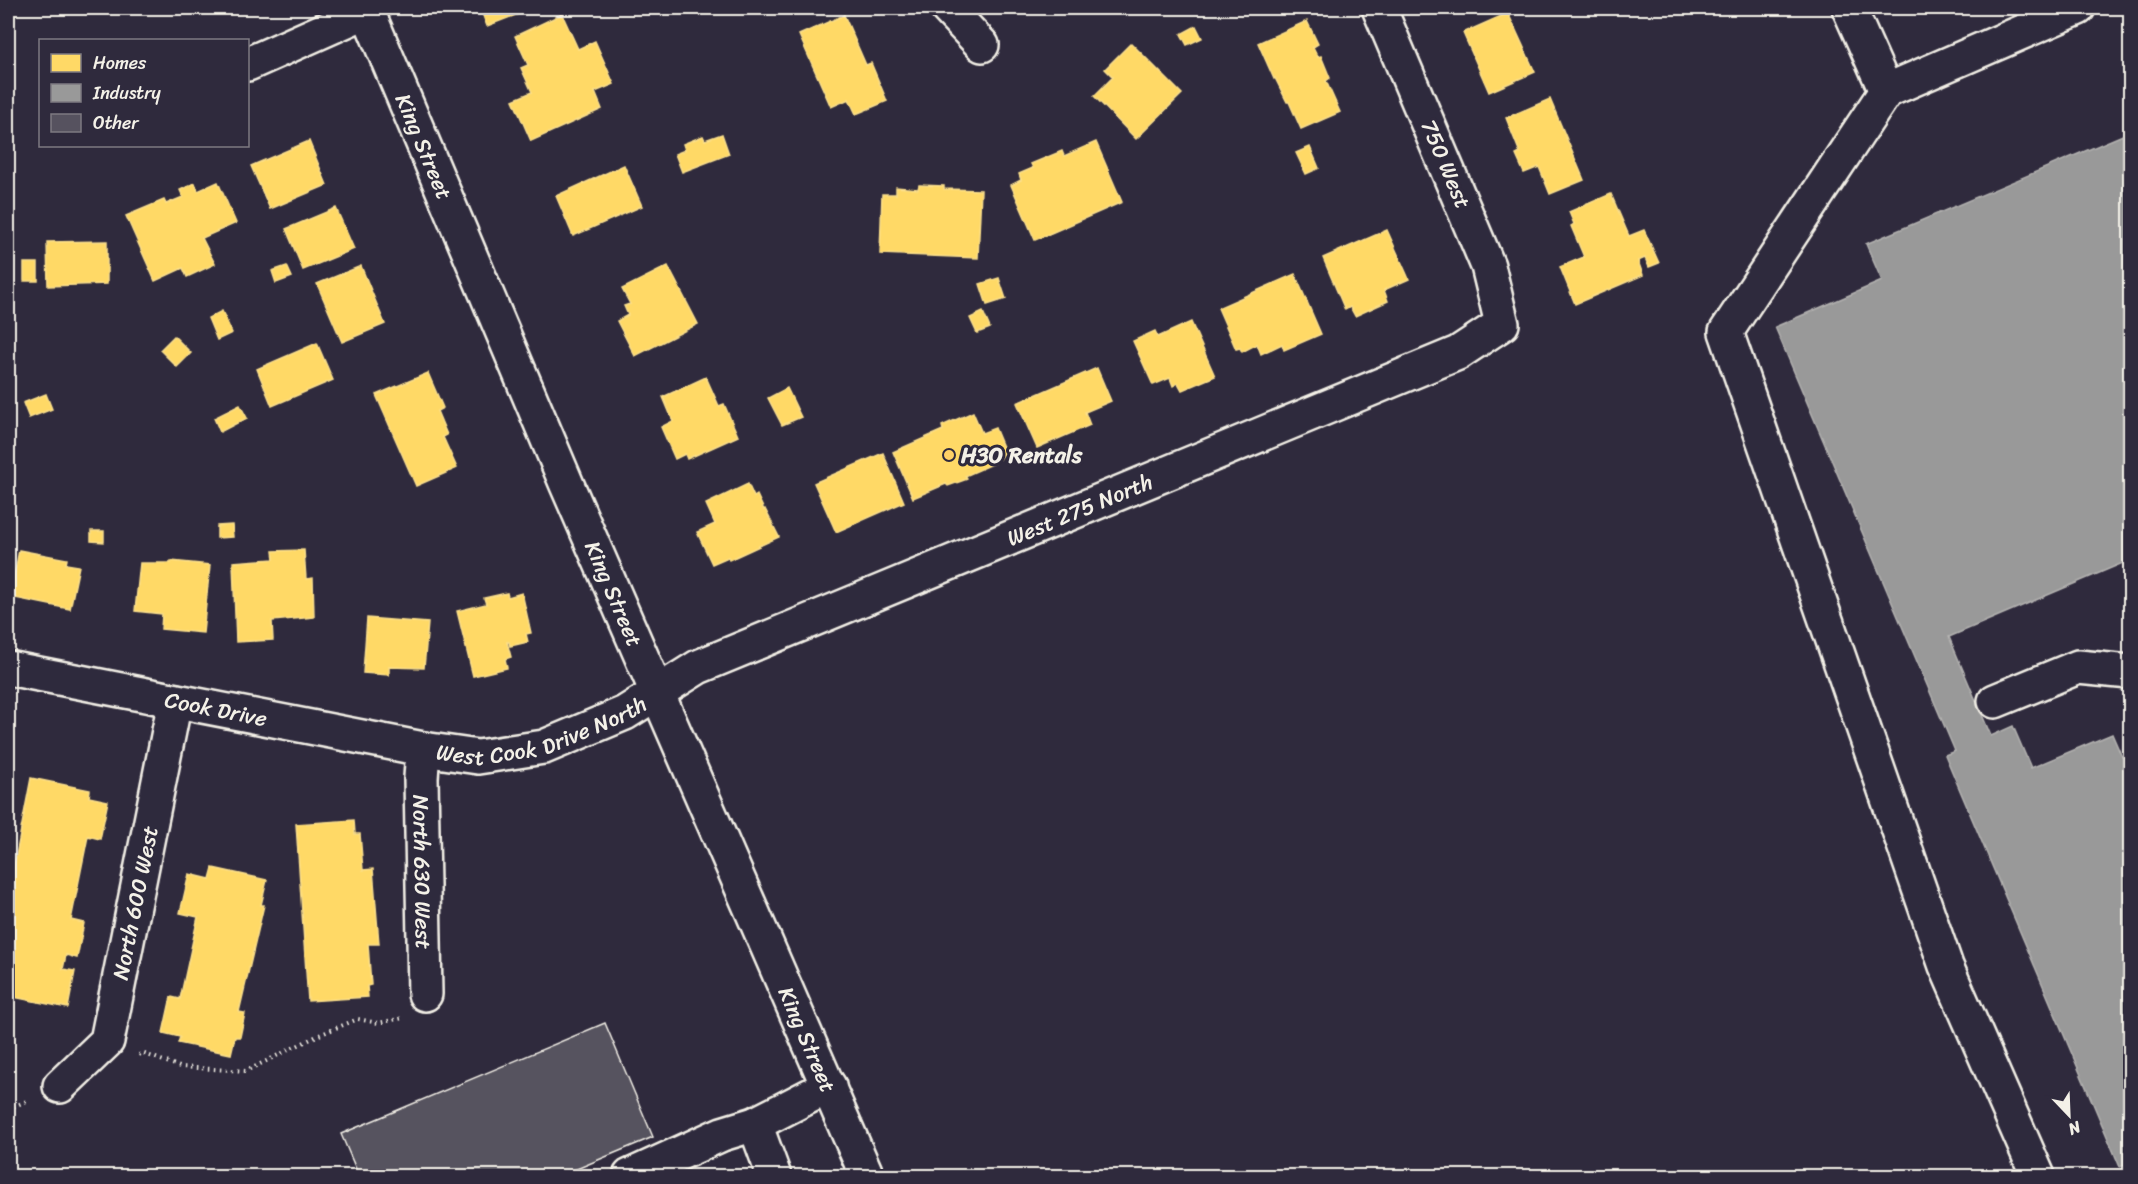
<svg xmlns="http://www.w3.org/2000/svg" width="2138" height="1184" viewBox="0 0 2138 1184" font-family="Sriracha,sans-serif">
<rect width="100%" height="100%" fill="#2f2a3d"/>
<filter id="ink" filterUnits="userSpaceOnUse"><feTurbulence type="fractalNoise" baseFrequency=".0167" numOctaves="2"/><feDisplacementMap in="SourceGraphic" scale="12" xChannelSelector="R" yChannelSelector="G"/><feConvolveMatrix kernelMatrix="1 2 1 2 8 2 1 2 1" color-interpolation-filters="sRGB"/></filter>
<g filter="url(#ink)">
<g fill="#ffd966" stroke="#fce08d" stroke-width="1.5">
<polygon points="480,8 519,8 521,13 487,26"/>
<polygon points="1508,13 1535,72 1489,92 1463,33"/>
<polygon points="562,14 578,49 595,41 614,84 595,92 602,109 531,141 513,100 532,92 521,68 528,65 515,36"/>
<polygon points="844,15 866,65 871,63 887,101 856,114 849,99 831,107 799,35"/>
<polygon points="1307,21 1318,44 1313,47 1318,57 1321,56 1330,78 1326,81 1340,112 1301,129 1289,102 1287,102 1275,78 1274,79 1258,43"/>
<polygon points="1196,26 1202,38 1187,45 1181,34"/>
<polygon points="1131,43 1182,94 1136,139 1094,96 1113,77 1105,69"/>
<polygon points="1550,99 1584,180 1550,194 1539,167 1524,173 1516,155 1520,153 1506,118"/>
<polygon points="722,134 729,154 682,172 675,154 685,150 683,144 703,136 705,140"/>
<polygon points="309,141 327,185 270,209 251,166"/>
<polygon points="1096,142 1122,202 1035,240 1011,185 1021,180 1019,174 1033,168 1031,164 1062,151 1064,156"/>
<polygon points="1310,147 1319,168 1306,174 1296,153"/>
<polygon points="624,165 642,206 573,236 556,196"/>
<polygon points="218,182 236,223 202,238 215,264 187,277 183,268 155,281 126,216 164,200 166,204 183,197 180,190 195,183 198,191"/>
<polygon points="919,185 944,186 944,189 981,190 978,258 880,254 882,194 896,194 896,187 918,189"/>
<polygon points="1611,194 1629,236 1644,230 1659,263 1649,267 1645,258 1638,261 1643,275 1575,304 1560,267 1584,257 1571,226 1574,224 1569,212"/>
<polygon points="336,208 354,249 303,270 286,229"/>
<polygon points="1387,230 1409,279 1384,290 1388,301 1355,316 1350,307 1345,310 1323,258"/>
<polygon points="107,241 107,284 48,286 47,242"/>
<rect x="24" y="263" width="14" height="18"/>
<polygon points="287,266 292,277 276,283 272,271"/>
<polygon points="361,266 385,324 342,342 317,284"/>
<polygon points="668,266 698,324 635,356 617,321 628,315 624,306 630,304 622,289"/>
<polygon points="1295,274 1321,334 1284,350 1282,344 1261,354 1257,344 1242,352 1240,348 1236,349 1218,308"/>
<polygon points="999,278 1006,299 987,305 980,284"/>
<polygon points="222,311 232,333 217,340 208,318"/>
<polygon points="983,312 990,328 977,333 970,318"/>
<polygon points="1191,322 1215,376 1182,390 1178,383 1173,386 1170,378 1153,385 1133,341 1155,331 1158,337"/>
<polygon points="174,336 191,353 177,367 160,350"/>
<polygon points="317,343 333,380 272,406 257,369"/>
<polygon points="1097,368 1111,401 1085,412 1090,425 1037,448 1017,403"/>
<polygon points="428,373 443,408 437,411 447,435 443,437 457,468 416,486 376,395"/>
<polygon points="706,377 719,406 724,404 738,436 687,459 685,454 675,459 661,427 673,421 663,397"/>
<polygon points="787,388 801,417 782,425 768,398"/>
<polygon points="46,394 52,409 29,418 23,403"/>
<polygon points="240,405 247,418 220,432 214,418"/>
<polygon points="973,412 982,433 995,428 1005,452 1000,459 993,459 995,463 965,476 967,479 948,486 946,484 913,498 893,452 943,430 942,426"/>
<polygon points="883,453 904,502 836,532 814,483"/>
<polygon points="748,484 754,497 757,495 764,510 765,509 779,537 729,560 728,557 712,564 697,532 715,524 706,504"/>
<polygon points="232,525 233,537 217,538 217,526"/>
<polygon points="91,531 104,531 104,542 91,541"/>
<polygon points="19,550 67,559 66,564 79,566 70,609 10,597"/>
<polygon points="304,550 306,579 313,578 314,617 272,621 273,640 236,642 233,562 274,559 273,551"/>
<polygon points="171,561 210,565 203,633 161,629 162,614 135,611 140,563 171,563"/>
<polygon points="507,593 508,597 522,593 531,633 526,634 528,642 510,646 509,642 507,642 511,657 505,659 507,668 473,676 457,611 486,604 484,598"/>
<polygon points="367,618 428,623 424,668 389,667 389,675 363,673"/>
<polygon points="31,778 90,790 89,797 108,801 100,839 88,836 71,920 84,923 77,958 66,955 63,969 75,971 68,1008 8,996 8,897"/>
<polygon points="354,820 355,834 360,834 363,870 373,869 379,944 368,944 371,985 367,986 368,997 308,1001 296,824"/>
<polygon points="213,868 267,880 261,905 264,905 239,1012 245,1013 240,1037 235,1037 231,1054 178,1043 180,1037 163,1033 171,997 180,999 198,917 180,913 189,874 210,879"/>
</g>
<polygon fill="#999" stroke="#b4b3b1" stroke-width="1.5" points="2130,132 2130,560 1949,637 1991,736 2013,726 2031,768 2112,734 2122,757 2130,753 2130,1163 2120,1167 1945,755 1955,751 1775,327 1882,281 1866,244"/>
<polygon fill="#56525f" stroke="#f4f1e8" stroke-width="1.5" points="605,1023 653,1137 560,1176 359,1176 341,1134"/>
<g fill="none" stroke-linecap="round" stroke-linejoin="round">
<g stroke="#f4f1e8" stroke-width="38">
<g id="minor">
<path id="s1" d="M366,8L567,485L867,1176"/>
<polyline points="947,8 982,45"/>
<polyline points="1849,8 1886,91 1726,332 1946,966 2038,1176"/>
<polyline points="248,64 367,11"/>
<polyline points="1886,91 2078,8"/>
<path id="s2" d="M8,668L423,749L478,757L544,747L625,713L698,667L1458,353L1502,324L1488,266L1379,8"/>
<polyline points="1995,701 2078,667 2130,672"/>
<path id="s3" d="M423,749L421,778L425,994"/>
<path id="s4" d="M60,1086L107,1041L175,701"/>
<polyline points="755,1124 774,1176"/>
<polyline points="630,1176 722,1134 755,1124 829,1086"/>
</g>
</g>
<g stroke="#f4f1e8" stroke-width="4" stroke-dasharray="1.5 4.5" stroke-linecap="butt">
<polyline points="139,1055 142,1053 180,1067 246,1071 319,1035 358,1019 378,1023 403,1018"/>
<polyline points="8,1109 29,1100"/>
</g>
<use href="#minor" stroke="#2f2a3d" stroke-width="33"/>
</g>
</g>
<circle fill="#ffd166" stroke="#2f2a3d" stroke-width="2" cx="949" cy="455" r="6"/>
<g text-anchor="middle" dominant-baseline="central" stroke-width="6" stroke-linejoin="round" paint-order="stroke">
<g font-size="22" fill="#f4f1e8" stroke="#2f2a3d">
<text stroke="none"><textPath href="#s1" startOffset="150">King Street</textPath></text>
<text transform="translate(1446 164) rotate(67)">750 West</text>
<text stroke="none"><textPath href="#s2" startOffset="1132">West 275 North</textPath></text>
<text stroke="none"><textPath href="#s1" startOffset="636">King Street</textPath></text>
<text stroke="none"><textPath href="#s2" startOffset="212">Cook Drive</textPath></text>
<text stroke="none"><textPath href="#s2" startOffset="546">West Cook Drive North</textPath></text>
<text stroke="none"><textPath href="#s3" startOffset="123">North 630 West</textPath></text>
<text stroke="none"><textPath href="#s4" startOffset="206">North 600 West</textPath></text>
<text stroke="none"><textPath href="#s1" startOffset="1122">King Street</textPath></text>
</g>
<g font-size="22" font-weight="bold" fill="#f4f1e8" stroke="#2f2a3d" text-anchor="start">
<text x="961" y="455">H3O Rentals</text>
</g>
</g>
<rect width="2138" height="1184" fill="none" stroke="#2f2a3d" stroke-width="30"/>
<rect x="15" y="15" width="2108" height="1154" fill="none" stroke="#f4f1e8" stroke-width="2" filter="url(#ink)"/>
<rect x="39" y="39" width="210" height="108" fill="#2f2a3d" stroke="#7e7a81" stroke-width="1.5"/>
<rect x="51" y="54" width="30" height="18" fill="#ffd966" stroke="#7e7a81" stroke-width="1.5"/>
<text x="93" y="69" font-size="18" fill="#f4f1e8">Homes</text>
<rect x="51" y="84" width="30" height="18" fill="#999999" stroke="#7e7a81" stroke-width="1.5"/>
<text x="93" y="99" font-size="18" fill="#f4f1e8">Industry</text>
<rect x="51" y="114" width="30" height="18" fill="#56525f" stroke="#7e7a81" stroke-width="1.5"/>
<text x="93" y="129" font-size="18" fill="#f4f1e8">Other</text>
<g transform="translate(2069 1115) rotate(157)" stroke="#2f2a3d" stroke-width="4.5" paint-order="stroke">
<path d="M0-4.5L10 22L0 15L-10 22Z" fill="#f4f1e8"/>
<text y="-9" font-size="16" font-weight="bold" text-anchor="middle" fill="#f4f1e8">N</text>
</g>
</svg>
